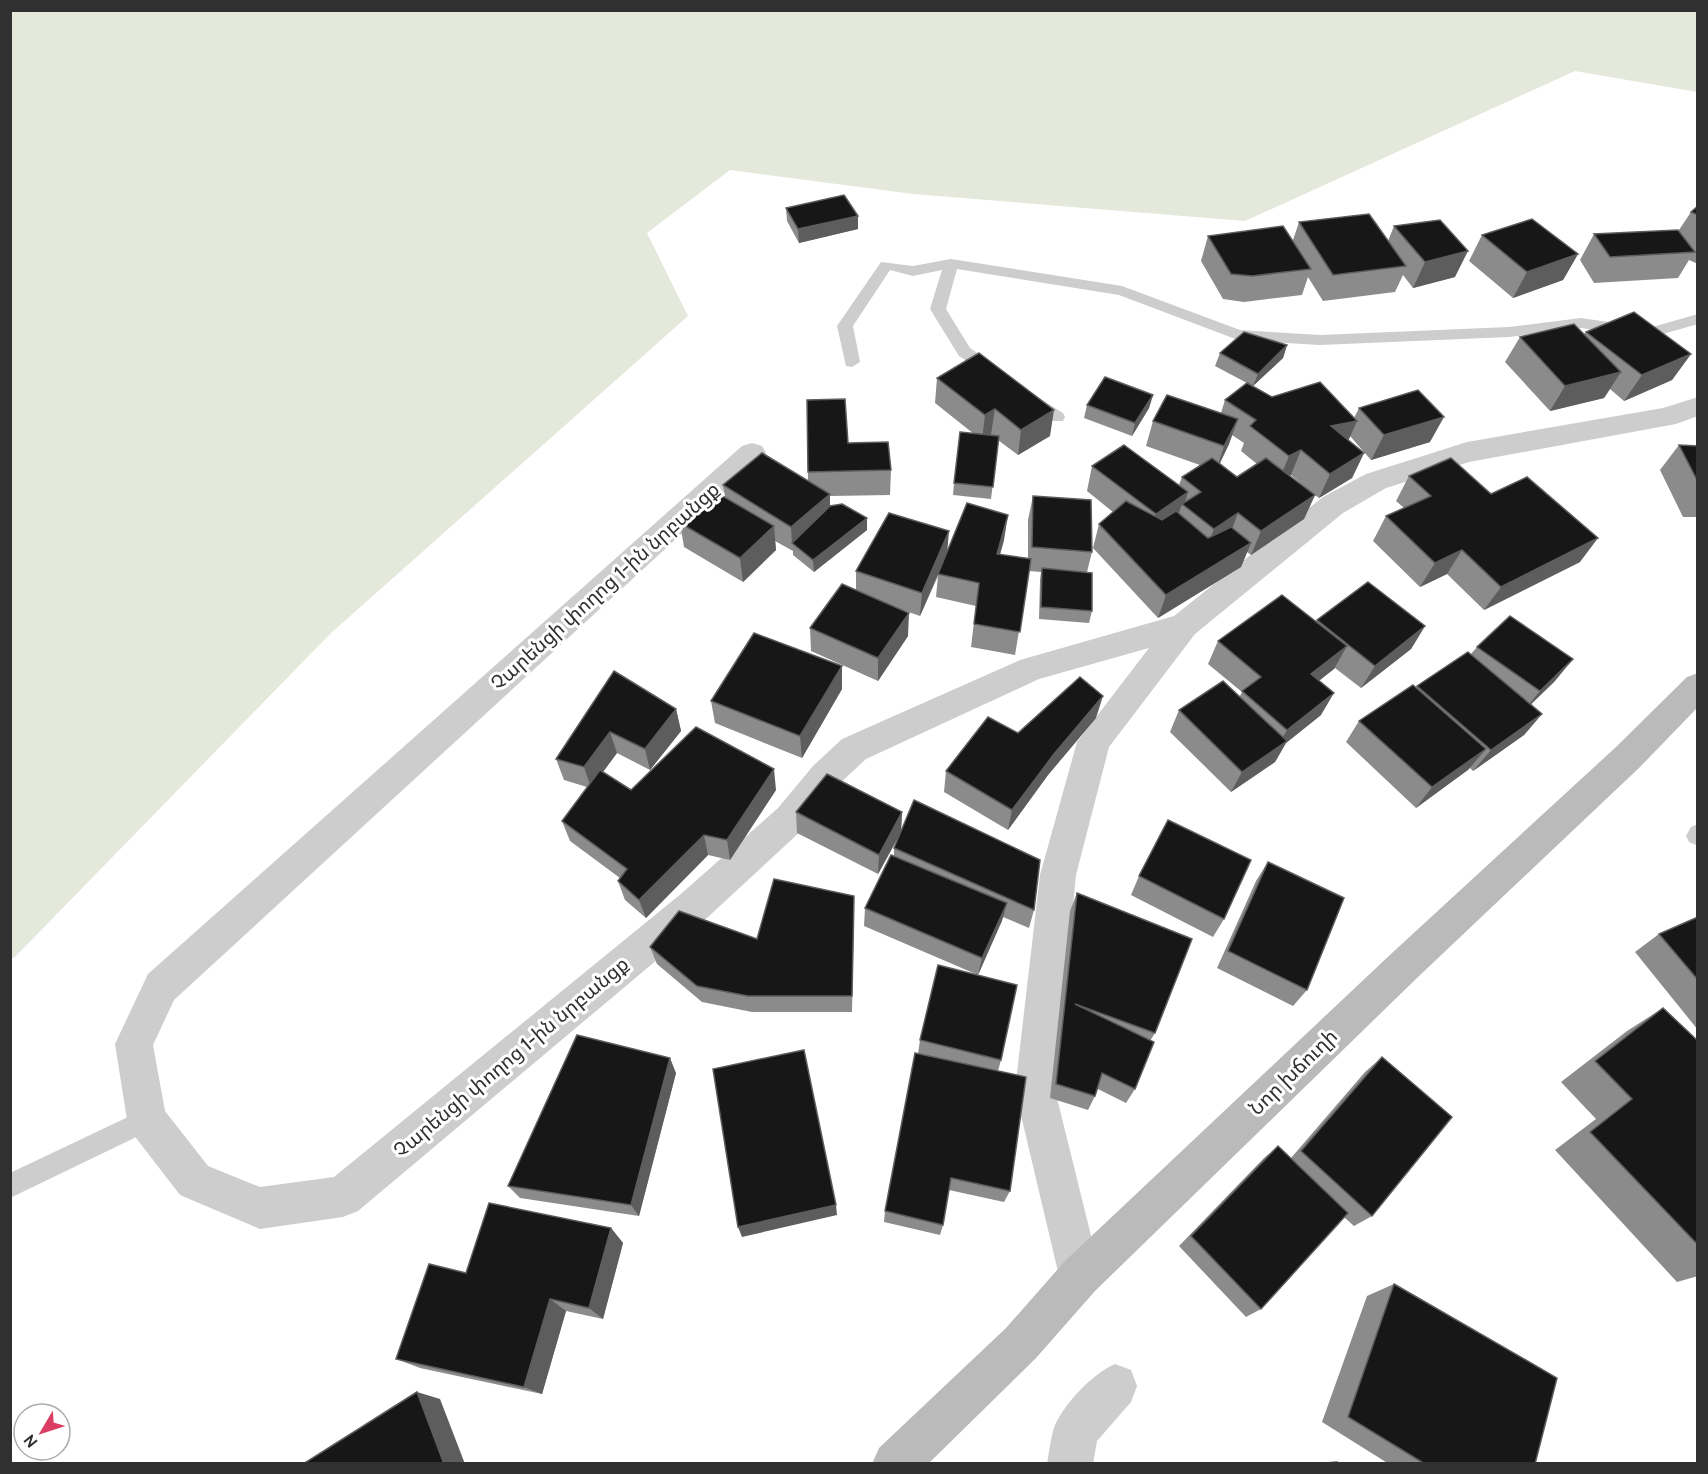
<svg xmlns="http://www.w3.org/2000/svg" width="1708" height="1474" viewBox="0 0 1708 1474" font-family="Cabin,'Noto Sans Armenian',sans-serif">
<rect width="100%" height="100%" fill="#fff"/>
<polygon fill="#e5e9dc" points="11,10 1697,10 1697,92 1575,71 1245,221 913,194 730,170 647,233 688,316 330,634 14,958 10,958"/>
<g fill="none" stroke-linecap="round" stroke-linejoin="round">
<g fill="#cdcdcd" fill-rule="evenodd">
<polygon points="951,259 1122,286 1240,330 1320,335 1509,327 1581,318 1649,328 1698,314 1698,324 1649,338 1581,328 1509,337 1320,345 1238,340 1119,295 957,269 946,309 970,348 999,368 1001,372 993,377 959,356 930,309 942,270 913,276 890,270 853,326 860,362 852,367 846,366 837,326 881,262 913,266"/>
<polygon points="1032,394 1063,413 1065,417 1063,421 1051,421 1026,403 1024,399 1026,395"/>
<polygon points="1698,824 1698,845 1696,845 1689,842 1686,836 1691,827"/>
<polygon points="147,1108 155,1112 159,1120 155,1128 10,1198 10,1173"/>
</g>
<g fill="#cdcdcd" fill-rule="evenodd">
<polygon points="1698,397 1698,416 1676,424 1469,462 1386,488 1343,513 1195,634 1109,747 1076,875 1055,1090 1101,1276 1095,1291 1080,1297 1065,1291 1059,1276 1015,1090 1040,875 1077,742 1149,648 1039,679 866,759 837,786 802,830 708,917 358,1211 343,1217 260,1229 180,1195 133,1134 127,1120 115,1044 148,974 742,446 752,443 762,446 766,453 762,460 174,1000 153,1045 165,1111 208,1166 260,1187 334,1177 682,893 778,808 813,766 842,739 1020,660 1174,616 1323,497 1366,474 1467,442 1663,408"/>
<path d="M1115,1364L1131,1370L1137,1386L1131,1402L1097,1441L1093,1464H1047C1049,1453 1050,1442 1053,1431C1060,1407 1093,1373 1115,1364Z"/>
</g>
<polygon fill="#bababa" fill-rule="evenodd" points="1698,673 1698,707 1640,767 1418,977 1095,1291 1036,1358 928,1464 872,1464 879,1448 1006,1328 1065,1261 1392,953 1616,747 1687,677"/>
</g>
<g fill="#8b8b8b" fill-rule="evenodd">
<polygon points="1698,206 1698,264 1689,260 1678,278 1594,283 1580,260 1594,234 1679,230 1691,212"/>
<polygon points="786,208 858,229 799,243 787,221"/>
<polygon points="1299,222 1388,241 1394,226 1455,277 1413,288 1403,275 1395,292 1323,301 1308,277 1302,295 1244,302 1223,299 1201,261 1208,236 1293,240"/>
<polygon points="1482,235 1578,254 1563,280 1513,298 1469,261"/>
<polygon points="1586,332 1691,354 1672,380 1624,401 1610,389 1604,398 1550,411 1505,362 1520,337 1584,334"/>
<path d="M1287,345L1283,358L1253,386L1272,397L1354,418L1359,408L1430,442L1371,460L1350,436L1348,440L1364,453L1352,478L1319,498L1315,495L1304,519L1251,555L1247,552L1241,567L1158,618L1093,548L1099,524L1113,512L1087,491L1092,466L1179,485L1182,477L1200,465L1146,446L1153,421L1221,413L1225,400L1247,383L1215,366L1220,353ZM1232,435L1244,443L1241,451L1257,464L1237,477L1220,463L1229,444ZM1291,475L1312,493L1289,476Z"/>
<polygon points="937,378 1050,436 1018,455 998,440 991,499 953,495 954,483 974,434 935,403"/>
<polygon points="1153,395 1149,408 1132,436 1084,418 1087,405"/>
<polygon points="807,400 848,443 891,470 890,495 830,496 830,506 867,530 814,572 793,555 793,551 775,541 776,550 743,582 684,547 680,523 725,497 723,485 808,481"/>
<polygon points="1679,445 1698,446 1698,517 1683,517 1660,470"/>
<polygon points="1409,476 1491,494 1580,562 1484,610 1447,574 1420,587 1373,541 1386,516 1404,508 1396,501"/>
<polygon points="1033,496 1092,552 1087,572 1092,611 1089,623 1039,619 1040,580 1041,572 1029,571 1015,655 971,647 976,606 936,597 938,576 920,616 903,610 908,636 878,681 811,651 810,628 856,590 856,571 947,551 1004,540 1000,555 1028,558 1028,520"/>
<polygon points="1317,620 1425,626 1411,649 1361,688 1335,668 1319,681 1321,715 1286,743 1275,762 1231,792 1170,732 1179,710 1240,696 1242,692 1208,664 1218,641 1316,622"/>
<polygon points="1477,647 1573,659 1554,682 1531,704 1542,714 1524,735 1473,771 1470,768 1416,808 1346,742 1359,721 1416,688 1417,686 1471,654"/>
<polygon points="842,666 842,689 802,758 715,723 711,701"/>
<polygon points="614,671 676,709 681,731 650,770 617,753 603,772 631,790 776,790 730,860 708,855 646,918 625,900 618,881 620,878 570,841 562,821 587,787 564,780 556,759"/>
<polygon points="1096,718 1048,775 1008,830 944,792 946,771 1018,733"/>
<polygon points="796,812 902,812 901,831 1034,910 1029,928 1003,917 978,975 864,926 865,908 894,856 894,848 899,836 878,874 797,833"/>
<polygon points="1268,862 1307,990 1293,1006 1217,968 1256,881"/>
<polygon points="1139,876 1224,919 1213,937 1131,895"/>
<polygon points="1077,893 1155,1033 1150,1041 1135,1089 1126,1103 1098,1089 1095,1096 1088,1110 1050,1098 1070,911"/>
<polygon points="854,915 852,1012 752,1012 702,1002 657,964 650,947 757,939"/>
<polygon points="1698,917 1698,1030 1635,952 1659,934"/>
<polygon points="1663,1008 1698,1041 1698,1276 1677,1282 1555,1150 1596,1119 1561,1082 1627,1031"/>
<polygon points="920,1040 1001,1060 998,1071 1010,1191 1004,1202 949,1190 943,1225 940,1235 884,1222 885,1211 918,1054"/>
<polygon points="1382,1057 1372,1216 1354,1226 1344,1217 1261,1309 1246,1317 1179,1246 1264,1158 1278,1146 1291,1158 1365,1072"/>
<polygon points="676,1073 639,1216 520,1198 508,1186"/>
<polygon points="611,1228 623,1243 603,1319 566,1311 542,1394 420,1368 396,1359 466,1273"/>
<polygon points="1394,1284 1535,1464 1389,1464 1322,1422 1367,1296"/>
<polygon points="1337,1461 1342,1464 1319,1464 1319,1463"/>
</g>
<g fill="#5d5d5d">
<polygon points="858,216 858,229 799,243 798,229"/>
<polygon points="1468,251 1455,277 1413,288 1425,262"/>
<polygon points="1578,254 1563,280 1513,298 1527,272"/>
<polygon points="1287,345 1283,358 1253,386 1258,374"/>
<polygon points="1691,354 1672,380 1624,401 1642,375"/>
<polygon points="1621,372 1604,398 1550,411 1565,386"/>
<polygon points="1153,395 1149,408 1132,436 1135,423"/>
<polygon points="995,409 991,434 982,440 985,415"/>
<polygon points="1054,410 1050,436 1018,455 1021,430"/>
<polygon points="1444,417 1430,442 1371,460 1384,435"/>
<polygon points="1238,419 1229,444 1216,471 1224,446"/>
<polygon points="1357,421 1346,446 1331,426"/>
<polygon points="1301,450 1291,475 1279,480 1289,456"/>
<polygon points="1364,453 1352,478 1319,498 1330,474"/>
<polygon points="1188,492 1184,506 1182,504 1177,519 1148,539 1156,514"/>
<polygon points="830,494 830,518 792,543 791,527"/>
<polygon points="1315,495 1304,519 1251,555 1261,531"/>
<polygon points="1238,513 1229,537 1205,553 1214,529"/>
<polygon points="1008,515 1004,540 993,578 997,554"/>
<polygon points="867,518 867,530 814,572 813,560"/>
<polygon points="774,526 776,550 743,582 740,558"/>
<polygon points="949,531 947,555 938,574 920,616 922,593"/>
<polygon points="1598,538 1580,562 1484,610 1501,587"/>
<polygon points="1251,543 1241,567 1158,618 1166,595"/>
<polygon points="1462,550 1447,574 1420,587 1435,563"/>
<polygon points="909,613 908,636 878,681 878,658"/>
<polygon points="1425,626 1411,649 1361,688 1375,666"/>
<polygon points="1347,646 1334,669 1299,696 1311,674"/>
<polygon points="1573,659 1554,682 1522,713 1540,691"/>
<polygon points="842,666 842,689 802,758 800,736"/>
<polygon points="1334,693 1321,715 1286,743 1275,762 1231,792 1242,772 1277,747 1287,730"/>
<polygon points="1103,696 1096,718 1048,775 1008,830 1012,810 1054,754"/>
<polygon points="676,709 681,731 650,770 645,749"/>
<polygon points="1542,714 1524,735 1473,771 1491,750"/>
<polygon points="610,732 617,753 591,788 584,767"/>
<polygon points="1486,749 1468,770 1416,808 1432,787"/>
<polygon points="774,769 776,790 730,860 727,840"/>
<polygon points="902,812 901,832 878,874 879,855"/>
<polygon points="704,835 708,855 646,918 639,900"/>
<polygon points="1007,903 1002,921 978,975 982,958"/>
<polygon points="670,1058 676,1073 639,1216 631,1205"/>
<polygon points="836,1205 837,1215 742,1237 738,1227"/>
<polygon points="611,1228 623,1243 603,1319 589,1308"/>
<polygon points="550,1299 566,1311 542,1394 524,1387"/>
<polygon points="417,1392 440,1399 465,1464 444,1464"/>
</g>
<g fill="#171717" stroke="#5d5d5d" stroke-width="1.5">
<polygon points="844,195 858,216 798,229 786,208"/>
<polygon points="1698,206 1698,215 1691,212"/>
<polygon points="1369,214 1406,266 1333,275 1299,222"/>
<polygon points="1532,219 1578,254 1527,272 1482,235"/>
<polygon points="1440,220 1468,251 1425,262 1394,226"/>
<polygon points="1283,226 1311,269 1252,276 1231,274 1208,236"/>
<polygon points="1678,230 1695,252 1610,257 1594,234"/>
<polygon points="1634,312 1691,354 1642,375 1586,332"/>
<polygon points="1574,324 1621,372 1565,386 1520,337"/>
<polygon points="1244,332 1287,345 1258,374 1220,353"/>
<polygon points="979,353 1054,410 1021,430 995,409 985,415 937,378"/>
<polygon points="1105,377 1153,395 1135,423 1087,405"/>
<polygon points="1320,382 1357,421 1331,426 1364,453 1330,474 1301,450 1289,456 1250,426 1256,420 1225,400 1247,383 1272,397"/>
<polygon points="1418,390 1444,417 1384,435 1359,408"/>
<polygon points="1167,395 1238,419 1224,446 1153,421"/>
<polygon points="845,399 848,443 888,442 891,470 808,472 807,400"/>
<polygon points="960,432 999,436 993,487 954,483"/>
<polygon points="1124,445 1188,492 1156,514 1092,466"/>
<polygon points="1679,445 1698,446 1698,482"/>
<polygon points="762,453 830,494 791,527 723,485"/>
<polygon points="1212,458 1237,477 1266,458 1315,495 1261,531 1238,513 1214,529 1182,504 1201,492 1182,477"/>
<polygon points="1451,458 1491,494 1527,477 1598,538 1501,587 1462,550 1435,563 1386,516 1431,496 1409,476"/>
<polygon points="714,491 774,526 740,558 680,523"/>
<polygon points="1033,496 1091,500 1092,552 1032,547"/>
<polygon points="1126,501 1162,520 1176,511 1208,538 1231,527 1251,543 1166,595 1099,524"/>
<polygon points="967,503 1008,515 997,554 1031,559 1020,632 974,624 979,583 938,574"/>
<polygon points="842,504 867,518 813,560 792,543 830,506"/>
<polygon points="889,513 949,531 922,593 856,571"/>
<polygon points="1042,568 1092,573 1092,611 1041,607"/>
<polygon points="1368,582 1425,626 1375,666 1317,620"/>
<polygon points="842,584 909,613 878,658 810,628"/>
<polygon points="1282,595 1347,646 1311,674 1334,693 1287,730 1242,691 1261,677 1218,641"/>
<polygon points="1510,616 1573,659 1540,691 1477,647"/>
<polygon points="754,633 842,666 800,736 711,701"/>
<polygon points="1468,652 1542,714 1491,750 1417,686"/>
<polygon points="614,671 676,709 645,749 610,732 584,767 556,759"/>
<polygon points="1080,677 1103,696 1054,754 1012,810 946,771 988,717 1018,733"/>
<polygon points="1223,681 1287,741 1242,772 1179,710"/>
<polygon points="1413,685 1486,749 1432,787 1359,721"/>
<polygon points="696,727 774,769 727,840 704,835 639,900 618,881 627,869 562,821 600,770 631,790"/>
<polygon points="827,774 902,812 879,855 796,812"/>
<polygon points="914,800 1040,860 1034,910 894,848"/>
<polygon points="1168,820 1251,860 1224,919 1139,876"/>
<polygon points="891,855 1007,903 982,958 865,908"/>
<polygon points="1268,862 1344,898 1307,990 1228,951"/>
<polygon points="774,879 854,896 852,996 748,996 697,986 650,947 679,911 757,939"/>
<polygon points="1077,893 1192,939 1155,1033 1075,1004 1154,1042 1135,1089 1102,1073 1095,1096 1056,1084"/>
<polygon points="1698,917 1698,980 1659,934"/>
<polygon points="938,965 1017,985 1001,1060 920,1040"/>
<polygon points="1663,1008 1698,1041 1698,1245 1590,1132 1632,1099 1595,1061"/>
<polygon points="577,1035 670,1058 631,1205 508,1186"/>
<polygon points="804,1050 836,1205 738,1227 713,1069"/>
<polygon points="915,1053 1026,1077 1010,1191 951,1178 943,1225 885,1211"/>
<polygon points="1382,1057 1452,1117 1372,1216 1301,1151"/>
<polygon points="1278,1146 1348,1213 1261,1309 1191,1236"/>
<polygon points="489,1203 611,1228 589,1308 550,1299 524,1387 396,1359 429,1264 466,1273"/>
<polygon points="1394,1284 1557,1378 1535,1464 1425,1464 1348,1417"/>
<polygon points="417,1392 444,1464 303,1464"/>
</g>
<g text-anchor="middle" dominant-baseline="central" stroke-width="6" stroke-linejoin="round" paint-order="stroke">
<g font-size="20" fill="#303030" stroke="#fff">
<text transform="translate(605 586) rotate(-42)">Չարենցի փողոց 1-ին նրբանցք</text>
<text transform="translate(511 1057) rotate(-40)">Չարենցի փողոց 1-ին նրբանցք</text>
<text transform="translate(1293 1072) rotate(-44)">Նոր խճուղի</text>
</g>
</g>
<rect width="1708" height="1474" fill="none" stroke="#303030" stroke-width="24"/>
<g transform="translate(42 1432) rotate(231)"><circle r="28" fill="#ffffff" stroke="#acacac" stroke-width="1.5"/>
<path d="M0-4.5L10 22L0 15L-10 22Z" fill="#dc3e63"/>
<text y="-9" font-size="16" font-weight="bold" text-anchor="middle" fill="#303030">N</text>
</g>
</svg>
